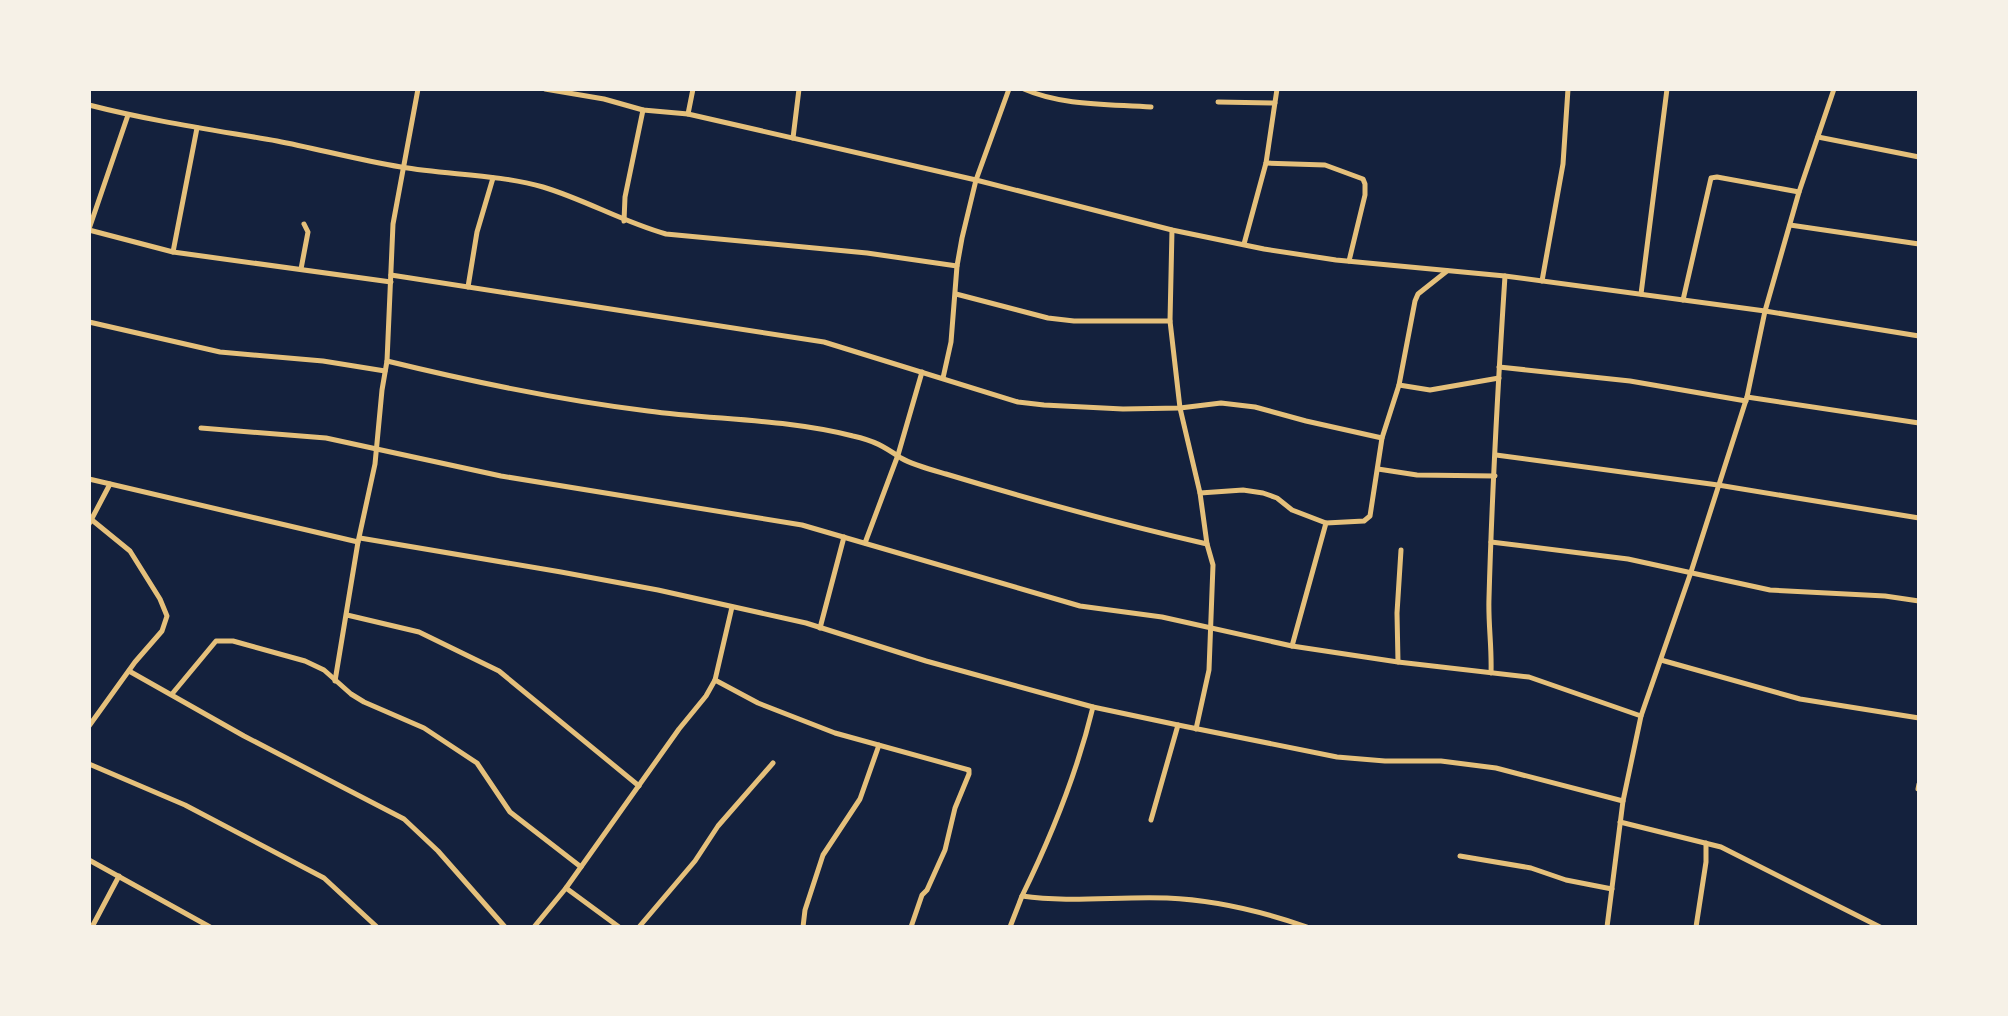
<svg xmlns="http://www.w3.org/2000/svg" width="2008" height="1016" viewBox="0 0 2008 1016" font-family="Montserrat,sans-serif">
<rect width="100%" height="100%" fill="#14213d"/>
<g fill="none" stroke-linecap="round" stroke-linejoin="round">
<g stroke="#e5c07b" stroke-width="5">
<polyline points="545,89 604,99 643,110 688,114 976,180 1172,230 1264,249 1336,260 1505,276 1765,311 1919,336"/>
<path d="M1024,89C1062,106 1110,104 1151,107"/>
<polyline points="1218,102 1275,103"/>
<path d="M89,105C151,121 214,130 277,141C318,149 359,160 401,167C448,175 497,174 543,187C586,200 623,222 666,234L867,253L957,266"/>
<polyline points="688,114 693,89"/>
<polyline points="1818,137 1919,157"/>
<polyline points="793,138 799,89"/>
<polyline points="1266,163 1325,165 1363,179 1365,184 1365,195 1349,261"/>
<polyline points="624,221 625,197 643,110"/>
<polyline points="1790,225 1919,244"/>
<polyline points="89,229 128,115"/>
<polyline points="89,230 173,252 391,282"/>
<polyline points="1172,230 1170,321 1180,408 1200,493 1207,544 1213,565 1209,670 1196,729"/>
<polyline points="1244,244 1266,163 1277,89"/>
<polyline points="173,252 197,128"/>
<polyline points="301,269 308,232 304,224"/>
<polyline points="391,275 824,342 1018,402 1044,405 1123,409 1180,408 1221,403 1255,407 1306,421 1382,438"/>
<polyline points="1542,281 1563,164 1568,89"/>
<polyline points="468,287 477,232 493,178"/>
<polyline points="956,294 1048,318 1074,321 1170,321"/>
<polyline points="1641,294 1667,89"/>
<polyline points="1683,300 1711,178 1717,177 1799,192"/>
<polyline points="89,322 220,352 323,361 385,371"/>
<path d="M387,361C473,382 560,400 648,411C716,420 787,419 853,436C875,441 883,446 901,458C913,465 932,470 946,474C1032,500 1119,524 1207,544"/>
<polyline points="1499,367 1630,381 1746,401"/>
<polyline points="943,378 951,342 957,266 962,238 976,180 1009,89"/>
<polyline points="1399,385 1430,390 1499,378"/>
<polyline points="1747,397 1919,423"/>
<polyline points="201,428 326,438 501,476 802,525 1080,606 1162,617 1292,646 1398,662 1529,677 1641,716"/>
<polyline points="1496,455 1718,485 1919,518"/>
<polyline points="1378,469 1417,475 1495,476"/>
<polyline points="89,479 358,542 375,464 382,390 387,361 393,224 418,89"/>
<polyline points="1200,493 1243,490 1263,493 1277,498 1292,510 1326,523"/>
<polyline points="89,524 110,484"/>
<polyline points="360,538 561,572 658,590 806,623 926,661 1093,707 1178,725 1337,757 1385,761 1441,761 1496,768 1623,801"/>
<polyline points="1491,542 1628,559 1770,590 1885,596 1919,601"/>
<polyline points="865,543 898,455 922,372"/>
<polyline points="347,615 419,632 499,671 639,786"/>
<polyline points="820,628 844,537"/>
<polyline points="1292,646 1326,523 1364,521 1370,516 1382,438 1399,385 1415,301 1418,294 1447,271"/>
<polyline points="1661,660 1800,699 1919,718"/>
<polyline points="1398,662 1397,613 1401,550"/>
<polyline points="129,671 244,736 404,819 438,851 505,927"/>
<path d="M1491,673C1492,647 1488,623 1489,598C1492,491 1498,383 1505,276"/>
<polyline points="715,680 758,703 835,733 969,770 969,774 955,808 945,850 927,890 922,895 911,927"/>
<polyline points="335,681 358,542"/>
<polyline points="172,694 216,641 233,641 305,661 324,670 351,694 364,702 424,728 477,763 510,812 581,867"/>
<polyline points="89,726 135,662 162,631 167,616 160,599 130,551 92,520"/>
<polyline points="89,764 185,805 324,878 377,927"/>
<polyline points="1918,789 1919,784"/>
<polyline points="1151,820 1178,725"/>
<polyline points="1620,822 1721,847 1880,927"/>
<polyline points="1460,856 1531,868 1566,880 1612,889"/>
<polyline points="89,860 210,927"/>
<polyline points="566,888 619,927"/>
<path d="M1022,896C1052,835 1077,773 1093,707"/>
<polyline points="92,927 119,876"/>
<polyline points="534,927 566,888 679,729 706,696 715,680 732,607"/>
<polyline points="639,927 695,861 718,826 773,763"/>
<polyline points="803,927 805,910 823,855 860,799 879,745"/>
<path d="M1010,927L1022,896C1070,903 1119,896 1167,898C1216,900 1261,911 1307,927"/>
<polyline points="1607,927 1623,801 1641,716 1691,572 1747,397 1765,311 1799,192 1834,89"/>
<polyline points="1696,927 1706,862 1706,843"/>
</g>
</g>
<rect width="2008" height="1016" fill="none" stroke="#f6f1e7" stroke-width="182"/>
</svg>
